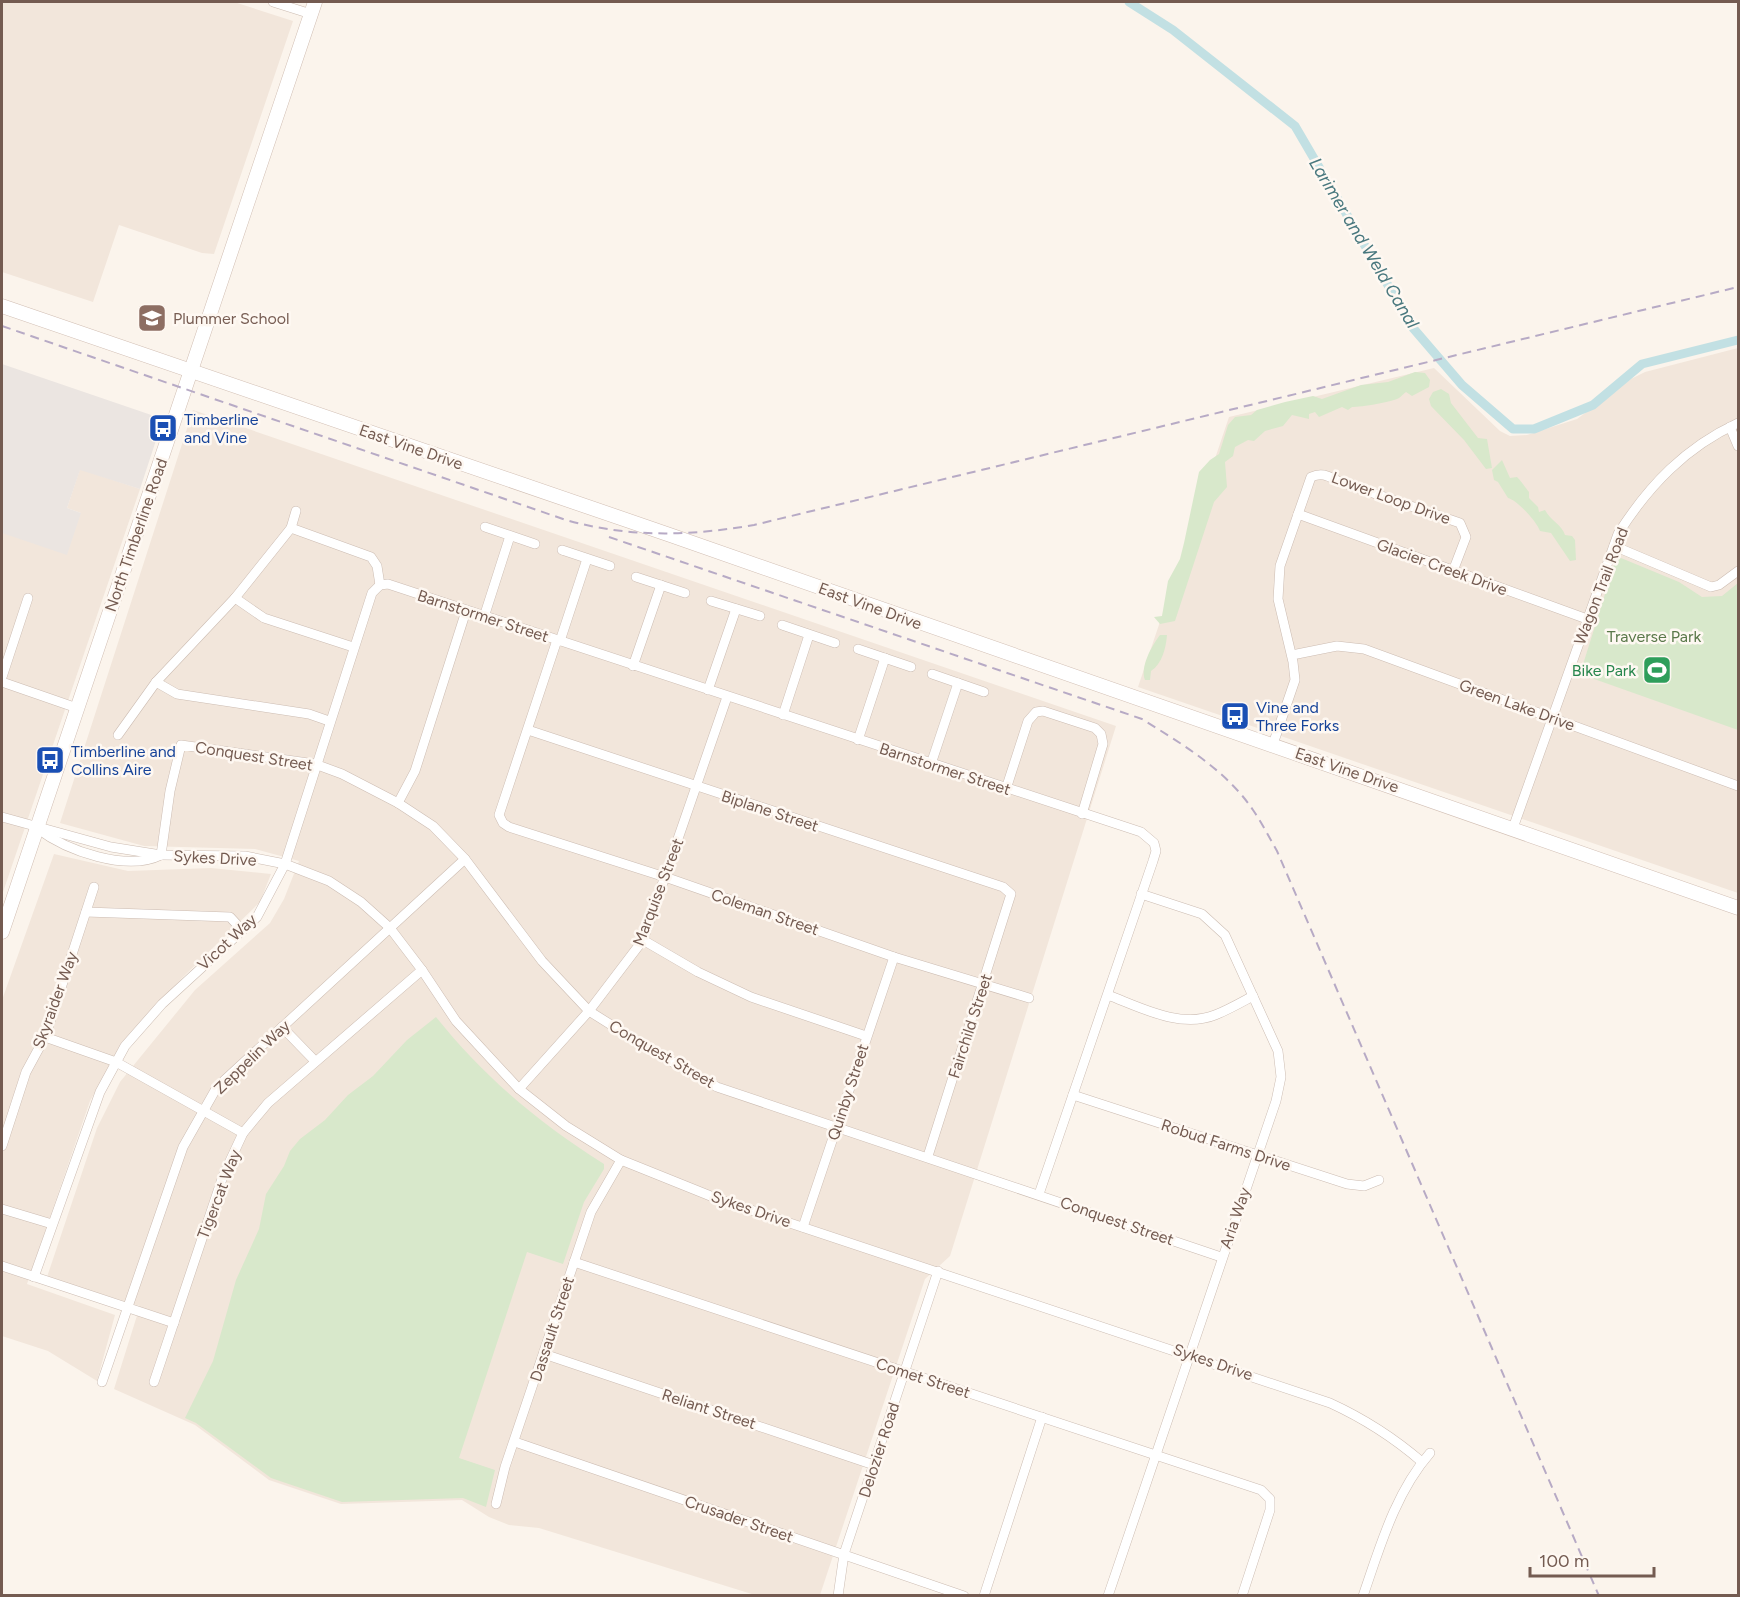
<svg xmlns="http://www.w3.org/2000/svg" width="1740" height="1597" viewBox="0 0 1740 1597" font-family="Figtree,sans-serif">
<rect width="100%" height="100%" fill="#fbf4ec"/>
<g fill="#f2e6db">
<polygon points="2,2 234,2 293,21 214,254 202,253 119,225 93,302 2,272"/>
<polygon points="1738,348 1738,893 1138,687 1229,417 1434,368 1500,431 1510,436 1527,435 1577,419 1631,379 1645,372"/>
<polygon points="193,410 1116,726 950,1256 925,1279 820,1595 755,1595 539,1528 509,1525 489,1517 462,1500 341,1504 269,1480 195,1425 114,1389 140,1306 47,1277 97,1128 120,1082 195,990 270,923 284,899 299,861 255,849 144,846 60,823"/>
<polygon points="80,469 140,489 2,895 2,533 81,513 67,508"/>
<polygon points="54,854 128,871 211,868 271,874 260,902 182,978 119,1048 90,1101 27,1284 115,1315 97,1381 48,1351 2,1336 2,1000"/>
</g>
<polygon fill="#ebe5e1" points="2,364 163,419 140,489 80,470 67,508 81,513 67,555 2,533"/>
<g fill="#d8e8cb">
<path d="M1415,372L1425,373L1430,380L1429,387L1412,396L1406,392C1403,394 1402,396 1399,398C1393,402 1361,407 1352,407L1348,410L1342,407L1319,417L1315,412L1309,414V419L1292,415L1283,426L1265,431L1254,441L1248,440L1235,447L1233,456L1225,462L1227,487L1214,502L1175,621L1160,624L1154,617L1162,616L1168,581L1180,559L1184,543L1199,472L1210,460L1219,454L1228,425L1235,417L1251,415L1257,410L1285,402L1313,396L1322,399L1361,385L1388,382Z"/>
<polygon points="1441,389 1449,394 1451,403 1478,438 1487,439 1492,468 1486,469 1464,440 1431,406 1429,399 1433,392"/>
<path d="M1502,460L1510,478L1517,477C1522,482 1524,486 1529,492V498L1538,507L1539,512L1545,510C1550,520 1562,525 1565,535L1572,536L1575,540L1576,560L1570,561L1551,533L1540,531C1537,522 1517,500 1508,498L1498,482L1494,480L1492,470Z"/>
<polygon points="1621,558 1679,582 1702,597 1722,596 1738,583 1738,730 1580,674 1616,559"/>
<path d="M1160,635H1167C1166,648 1162,664 1151,671L1150,680H1145C1140,667 1151,647 1160,635Z"/>
<path d="M436,1017C484,1077 539,1123 604,1164V1169L584,1202L563,1264L527,1252L459,1458L495,1470L486,1507L463,1498L342,1502L271,1478L196,1423L185,1418L213,1361L236,1280L259,1229L266,1194L284,1166L290,1151L300,1139L325,1120L348,1095L373,1076L407,1040Z"/>
</g>
<g fill="none" stroke-linecap="round" stroke-linejoin="round">
<polyline stroke="#c2e0e3" stroke-width="9" points="1129,2 1173,30 1295,126 1413,328 1462,385 1513,429 1534,429 1593,405 1642,364 1738,340"/>
<g stroke="#ccbcb2" stroke-width="10">
<g id="street">
<polyline points="273,2 311,14"/>
<polyline points="1730,427 1738,446"/>
<polyline points="1298,514 1587,619"/>
<polyline points="485,527 535,544"/>
<polyline points="291,528 371,557 377,566 380,585"/>
<polyline points="1614,546 1711,587 1719,585 1738,571"/>
<polyline points="562,550 610,566"/>
<polyline points="636,577 685,593"/>
<polyline points="380,585 388,584 1141,832 1154,843 1156,851 1153,861 1039,1194"/>
<polyline points="235,598 264,618 353,647"/>
<polyline points="711,601 760,616"/>
<polyline points="484,617 510,536"/>
<polyline points="782,625 835,643"/>
<polyline points="557,640 499,815 503,823 509,827 665,877 894,957 1029,998"/>
<polyline points="560,641 587,559"/>
<polyline points="858,649 911,667"/>
<polyline points="1292,655 1337,646 1364,649 1738,786"/>
<polyline points="633,666 661,585"/>
<polyline points="932,674 984,692"/>
<polyline points="2,677 28,598"/>
<polyline points="2,682 77,708"/>
<polyline points="156,682 177,694 309,714 329,721"/>
<polyline points="708,690 736,609"/>
<polyline points="783,715 809,635"/>
<polyline points="528,730 1003,887 1011,894 928,1156"/>
<polyline points="118,735 156,682 235,598 291,528 296,511"/>
<polyline points="858,740 885,658"/>
<path d="M1273,744L1295,680L1293,662L1278,599L1280,566L1311,477C1322,472 1328,476 1338,481L1460,523L1466,537L1453,571"/>
<polyline points="931,764 958,683"/>
<polyline points="1006,789 1028,721 1036,712 1043,711 1095,728 1101,734 1103,744 1082,814"/>
<polyline points="398,803 415,771 466,611"/>
<path d="M2,817L111,847L161,855L245,856L285,864L329,881L361,902L390,928L422,970L456,1021L519,1089L566,1126L621,1160L718,1199L1330,1403C1365,1419 1393,1437 1422,1462"/>
<path d="M1513,828L1618,534C1649,485 1686,447 1738,423"/>
<path d="M38,829C67,851 127,872 161,855"/>
<polyline points="161,855 170,791 181,745 315,764 342,774 398,803 433,826 465,859 542,961 589,1011 651,1050 717,1087 1221,1257"/>
<polyline points="86,912 230,917 242,930"/>
<polyline points="643,940 698,972 751,997 866,1036"/>
<path d="M1108,995C1140,1007 1180,1029 1215,1015C1228,1010 1240,1003 1253,996"/>
<polyline points="282,1027 315,1061"/>
<polyline points="45,1037 116,1062 243,1133"/>
<polyline points="519,1089 589,1011 643,940 727,697"/>
<polyline points="1073,1095 1347,1184 1364,1186 1379,1180"/>
<polyline points="2,1146 26,1072 45,1037 94,887"/>
<polyline points="2,1209 52,1224"/>
<polyline points="803,1227 894,957"/>
<polyline points="574,1262 1261,1490 1270,1499 1270,1510 1242,1596"/>
<polyline points="2,1266 174,1323"/>
<polyline points="34,1277 100,1092 125,1046 162,1004 257,917 285,864 372,593 380,585"/>
<polyline points="544,1354 874,1465"/>
<polyline points="102,1382 183,1147 217,1087 465,859"/>
<polyline points="154,1382 223,1176 243,1133 268,1103 422,970"/>
<polyline points="515,1442 964,1596"/>
<polyline points="496,1504 505,1467 591,1212 621,1160"/>
<polyline points="838,1596 844,1554 938,1271"/>
<polyline points="984,1596 1042,1417"/>
<polyline points="1108,1596 1276,1101 1281,1077 1278,1051 1225,935 1202,914 1141,894"/>
<path d="M1363,1596C1380,1547 1395,1493 1430,1453"/>
</g>
</g>
<g stroke="#d1beb3" stroke-width="15">
<g id="secondary">
<polyline points="2,306 670,535 1738,908"/>
<polyline points="2,932 315,2"/>
</g>
</g>
<use href="#street" stroke="#fff" stroke-width="9"/>
<use href="#secondary" stroke="#fff" stroke-width="14"/>
<g stroke="#b7aac5" stroke-width="2" stroke-dasharray="9 6" stroke-linecap="butt">
<path d="M2,326L566,520C630,538 690,536 754,525L1738,287"/>
<path d="M609,537L1142,719C1182,744 1226,770 1253,810C1262,823 1269,837 1277,851L1599,1596"/>
</g>
</g>
<defs>
<g id="school-square" transform="scale(1.5)"><rect x="-9" y="-9" width="18" height="18" rx="4" fill="#8d6e63" stroke="#fef8f2"/><path d="M0-5L7-2L0 1L-7-2ZM-4 1L0 2.5L4 1V4Q0 6-4 4Z" fill="#fff"/></g>
<g id="bus-square" transform="scale(1.5)"><rect x="-9" y="-9" width="18" height="18" rx="4" fill="#1a4fb4" stroke="#fef8f2"/><path d="M-5-6H5V4H4V6H2V4H-2V6H-4V4H-5ZM-3.5-4V0h7V-4ZM-3.5 1.2v1.5H-2V1.2ZM2 1.2v1.5H3.5V1.2Z" fill="#fff"/></g>
<g id="stadium-square" transform="scale(1.5)"><rect x="-9" y="-9" width="18" height="18" rx="4" fill="#2e9e5b" stroke="#fef8f2"/><path d="M0-5a6.5 5 0 1 0 0 10a6.5 5 0 1 0 0-10ZM-3.5-1.8h7v3.6h-7Z" fill="#fff"/></g>
</defs>
<g fill-rule="evenodd">
<use href="#school-square" x="152" y="318"/>
<use href="#bus-square" x="163" y="428"/>
<use href="#stadium-square" x="1657" y="670"/>
<use href="#bus-square" x="1235" y="716"/>
<use href="#bus-square" x="50" y="760"/>
</g>
<g text-anchor="middle" dominant-baseline="central" stroke-width="5" stroke-linejoin="round" paint-order="stroke">
<g font-size="16" fill="#785e54" stroke="#fef8f2" text-anchor="start">
<text x="173" y="318">Plummer School</text>
</g>
<g font-size="16" fill="#164399" stroke="#fef8f2" text-anchor="start">
<text x="184" y="419">Timberline<tspan x="184" dy="18">and Vine</tspan></text>
<text x="1256" y="707">Vine and<tspan x="1256" dy="18">Three Forks</tspan></text>
<text x="71" y="751">Timberline and<tspan x="71" dy="18">Collins Aire</tspan></text>
</g>
<g font-size="16" fill="#745b51" stroke="#fef8f2">
<text transform="translate(411 447) rotate(19)">East Vine Drive</text>
<text transform="translate(1391 498) rotate(20)">Lower Loop Drive</text>
<text transform="translate(136 535) rotate(-71)">North Timberline Road</text>
<text transform="translate(1442 567) rotate(20)">Glacier Creek Drive</text>
<text transform="translate(1601 586) rotate(-69)">Wagon Trail Road</text>
<text transform="translate(870 606) rotate(20)">East Vine Drive</text>
<text transform="translate(483 616) rotate(18)">Barnstormer Street</text>
<text transform="translate(1517 705) rotate(20)">Green Lake Drive</text>
<text transform="translate(254 756) rotate(9)">Conquest Street</text>
<text transform="translate(945 769) rotate(18)">Barnstormer Street</text>
<text transform="translate(1347 770) rotate(19)">East Vine Drive</text>
<text transform="translate(770 811) rotate(18)">Biplane Street</text>
<text transform="translate(215 858) rotate(3)">Sykes Drive</text>
<text transform="translate(658 892) rotate(-69)">Marquise Street</text>
<text transform="translate(765 912) rotate(19)">Coleman Street</text>
<text transform="translate(227 942) rotate(-43)">Vicot Way</text>
<text transform="translate(55 1000) rotate(-70)">Skyraider Way</text>
<text transform="translate(970 1026) rotate(-72)">Fairchild Street</text>
<text transform="translate(662 1054) rotate(30)">Conquest Street</text>
<text transform="translate(252 1057) rotate(-44)">Zeppelin Way</text>
<text transform="translate(848 1092) rotate(-72)">Quinby Street</text>
<text transform="translate(1226 1145) rotate(18)">Robud Farms Drive</text>
<text transform="translate(219 1194) rotate(-69)">Tigercat Way</text>
<text transform="translate(751 1209) rotate(19)">Sykes Drive</text>
<text transform="translate(1235 1218) rotate(-71)">Aria Way</text>
<text transform="translate(1117 1221) rotate(19)">Conquest Street</text>
<text transform="translate(552 1329) rotate(-72)">Dassault Street</text>
<text transform="translate(1213 1362) rotate(19)">Sykes Drive</text>
<text transform="translate(923 1378) rotate(18)">Comet Street</text>
<text transform="translate(709 1409) rotate(18)">Reliant Street</text>
<text transform="translate(879 1450) rotate(-72)">Delozier Road</text>
<text transform="translate(739 1519) rotate(19)">Crusader Street</text>
</g>
<g font-size="16" fill="#5a784a" stroke="#fef8f2">
<text x="1654" y="636">Traverse Park</text>
</g>
<g font-size="16" fill="#27864d" stroke="#fef8f2" text-anchor="end">
<text x="1636" y="670">Bike Park</text>
</g>
<g font-size="18" font-style="italic" fill="#49787e" stroke="#fef8f2">
<text transform="translate(1364 243) rotate(59)">Larimer and Weld Canal</text>
</g>
</g>
<rect width="1740" height="1597" fill="none" stroke="#745b51" stroke-width="6"/>
<path d="M1530 1567v9h124v-9" fill="none" stroke="#745b51" stroke-width="3"/>
<text x="1539" y="1567" font-size="18" fill="#745b51" stroke="#fef8f2" stroke-width="4.5" paint-order="stroke">100 m</text>
</svg>
